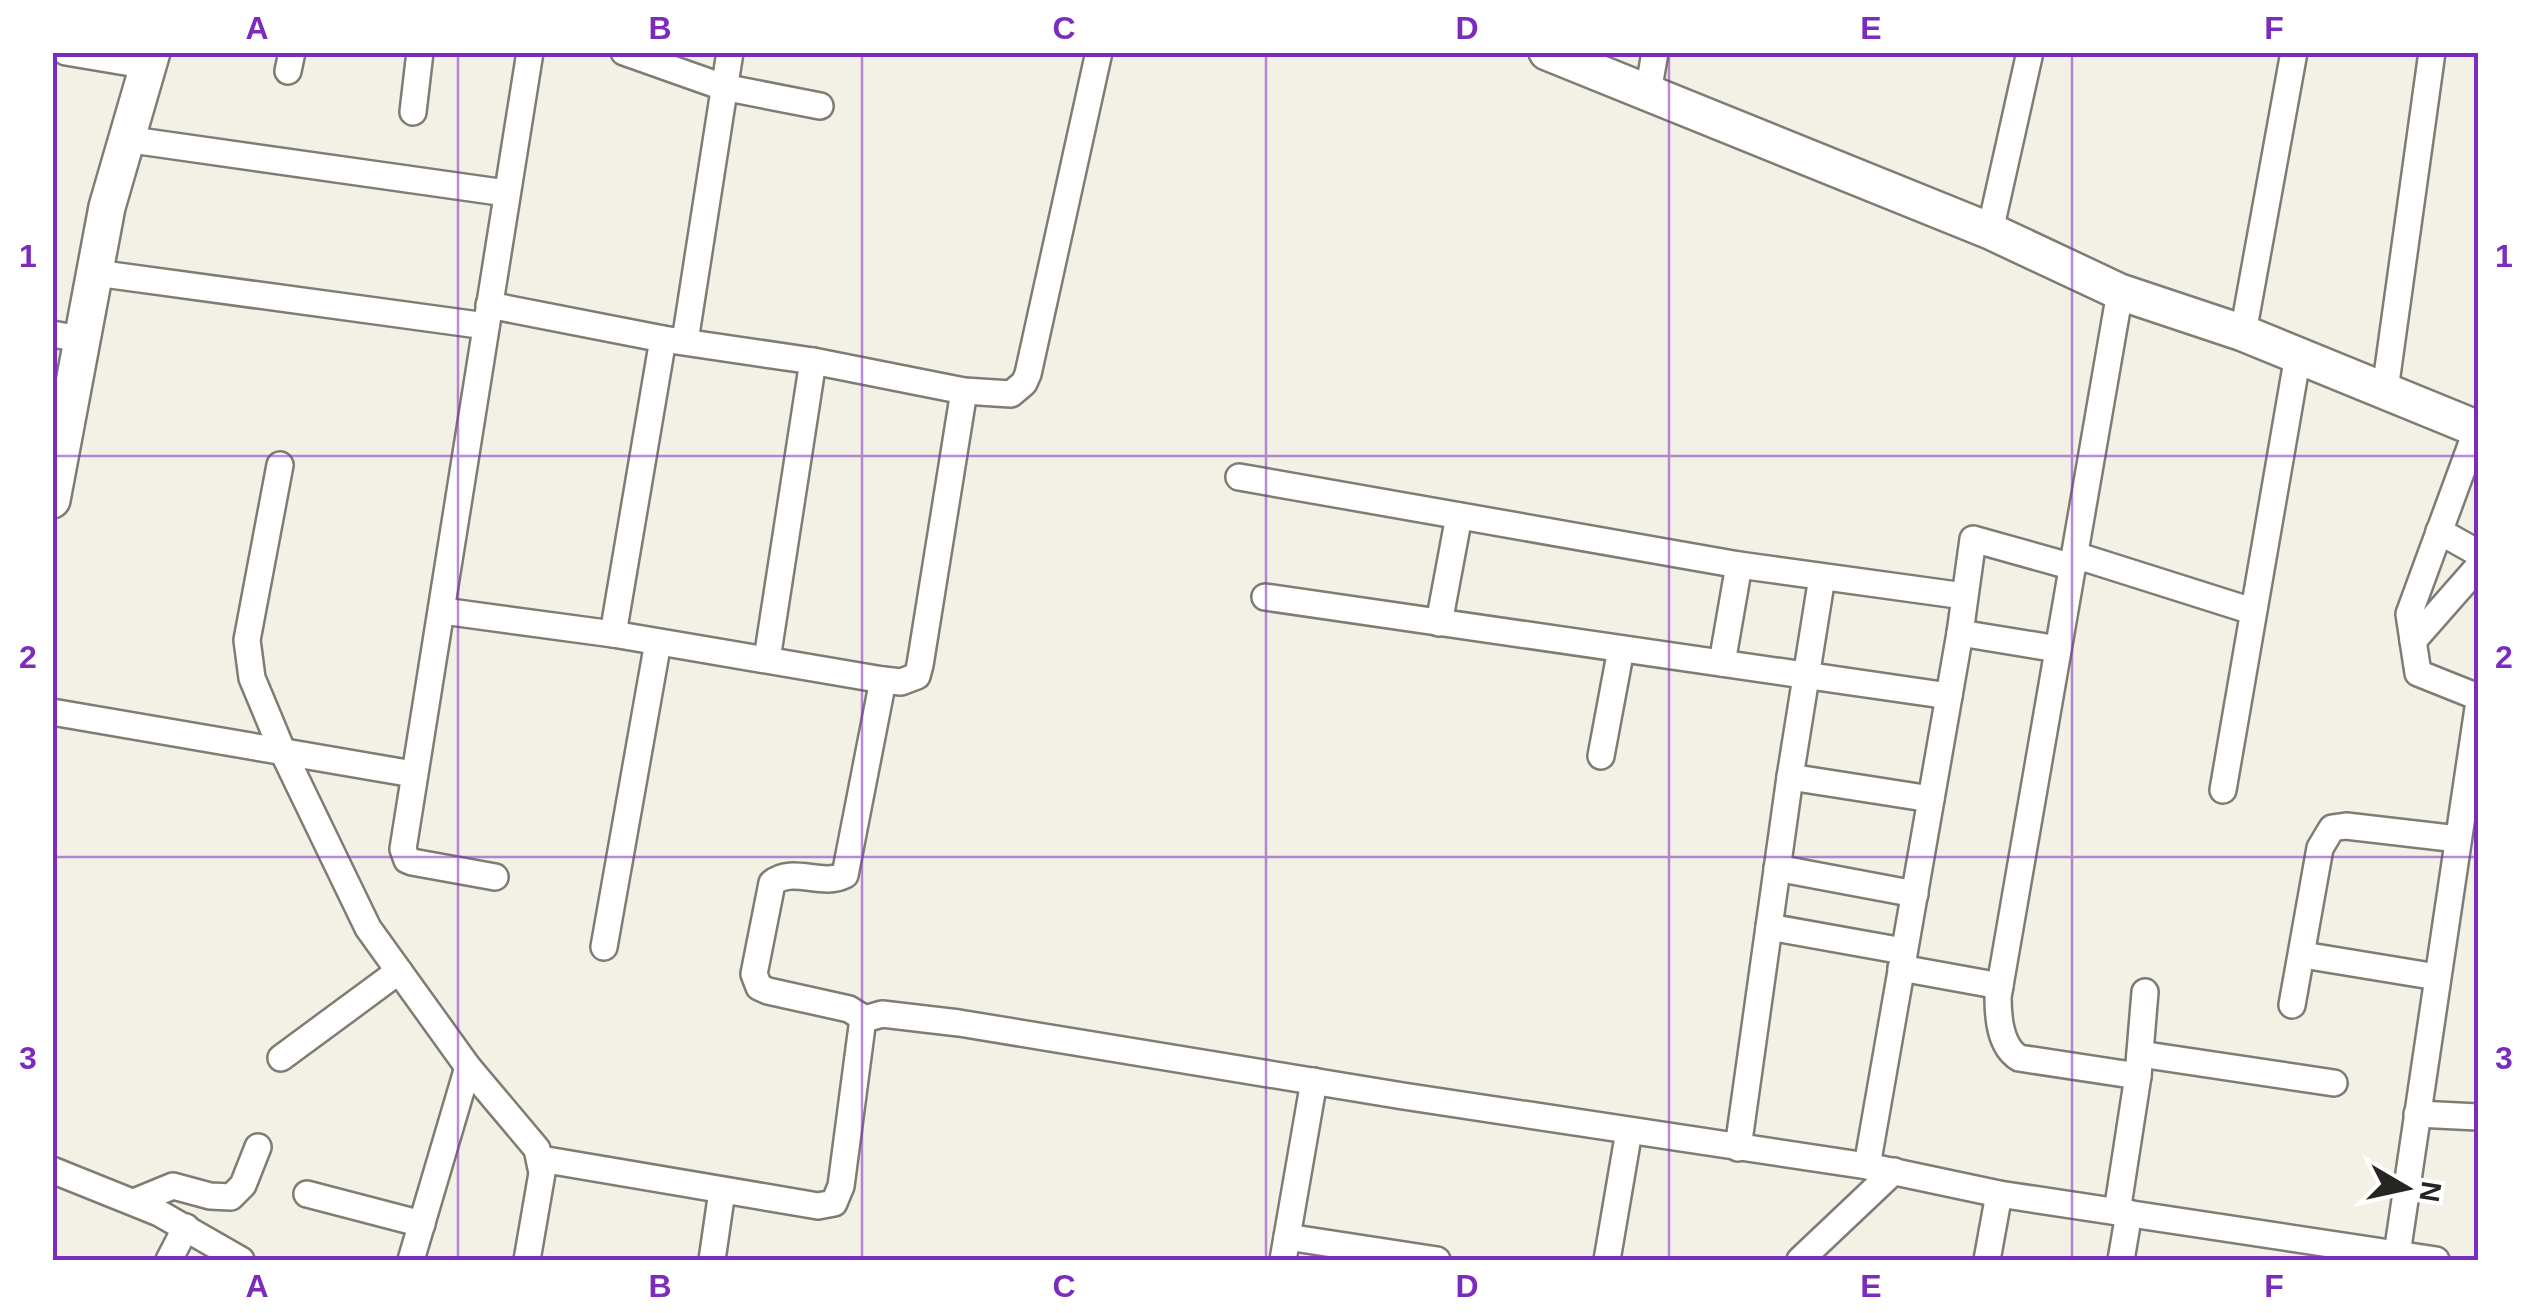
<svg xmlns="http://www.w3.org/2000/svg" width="2531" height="1313" viewBox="0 0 2531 1313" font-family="Arial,sans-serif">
<rect width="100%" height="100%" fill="#f3f0e6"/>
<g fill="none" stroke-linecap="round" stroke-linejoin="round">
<g stroke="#7f7c73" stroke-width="30">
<g id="street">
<polyline points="66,52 149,66"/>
<polyline points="624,52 723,87 820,106"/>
<polyline points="288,71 292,52"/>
<polyline points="1648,93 1655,52"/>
<polyline points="413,112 420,52"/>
<polyline points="125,139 506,193"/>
<polyline points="1990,231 2030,52"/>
<polyline points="96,273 486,326"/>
<path d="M2120,292L1998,997C1998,1018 2000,1046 2019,1058L2138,1076"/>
<polyline points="489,305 663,339 813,361 964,391 1011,394 1024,383 1028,374 1099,52"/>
<polyline points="2243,333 2294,52"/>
<polyline points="52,334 80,339"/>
<polyline points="685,341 730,52"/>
<polyline points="2385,390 2432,52"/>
<polyline points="2477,429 2409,614 2418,673 2478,697"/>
<polyline points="280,465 247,640 252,678 282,750 368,928 468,1067 537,1149 542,1173 527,1260"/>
<polyline points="1239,477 1739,565 1964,596"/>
<polyline points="2439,531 2478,553"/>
<polyline points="2075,555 2252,611"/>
<polyline points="1265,597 1949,696"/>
<polyline points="443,611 613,634 883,680 901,682 917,676 920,665 964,391"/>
<polyline points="1439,623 1459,516"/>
<polyline points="1960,633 2058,649"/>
<polyline points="613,634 663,339"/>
<polyline points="2413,641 2478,567"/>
<polyline points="767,659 813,361"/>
<polyline points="1722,663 1739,565"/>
<polyline points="52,712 413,774"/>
<polyline points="1601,756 1621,649"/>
<polyline points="1790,777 1931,799"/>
<polyline points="2223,790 2298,355"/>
<polyline points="1777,868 1915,894"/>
<polyline points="495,877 412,862 407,860 403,849 530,52"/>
<polyline points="1769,927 1903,951"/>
<polyline points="604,947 658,642"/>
<polyline points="2303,955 2437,977"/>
<polyline points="1901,968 2000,986"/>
<polyline points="2292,1005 2320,848 2332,828 2346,826 2458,839"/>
<path d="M865,1019L849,1009L768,991L759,987L754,974L772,883C792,866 822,887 845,875L883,680"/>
<polyline points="2140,1054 2334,1083"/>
<polyline points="281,1058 399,971"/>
<polyline points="2417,1114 2478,1117"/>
<polyline points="1738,1148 1790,777 1822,577"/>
<polyline points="541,1159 818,1206 834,1203 841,1186 862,1026 865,1019 882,1014 959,1023 1403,1096 1867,1166 1999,1194 2436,1260"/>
<polyline points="1867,1166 1960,633 1973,539 2073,567"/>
<polyline points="52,1170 159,1213 241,1260"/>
<polyline points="307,1194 422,1224"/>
<polyline points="134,1202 173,1186 210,1196 231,1197 243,1185 258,1147"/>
<polyline points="2117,1212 2138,1076 2145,992"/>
<polyline points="1287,1237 1437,1260"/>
<polyline points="2397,1254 2478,708"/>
<polyline points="169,1260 186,1227"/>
<polyline points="411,1260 468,1067"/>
<polyline points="712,1260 722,1191"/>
<polyline points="1283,1260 1314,1081"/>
<polyline points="1607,1260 1629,1131"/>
<polyline points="1800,1260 1894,1171"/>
<polyline points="1987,1260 1999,1194"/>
<polyline points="2121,1260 2129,1213"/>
</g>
</g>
<g stroke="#7f7c73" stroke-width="40">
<g id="secondary">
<polyline points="1547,52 1990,231 2120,292 2243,333 2478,429"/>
<polyline points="52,500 107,207 152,52"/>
</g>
</g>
<use href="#street" stroke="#fff" stroke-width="25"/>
<use href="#secondary" stroke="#fff" stroke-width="35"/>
</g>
<path fill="none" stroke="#7b2cbf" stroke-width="2.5" stroke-opacity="0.55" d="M458,52V1260M862,52V1260M1266,52V1260M1669,52V1260M2072,52V1260M52,456H2478M52,857H2478"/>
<rect width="2531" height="1313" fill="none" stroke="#ffffff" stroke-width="110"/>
<g transform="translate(2406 1188) rotate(99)" stroke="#ffffff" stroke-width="8" paint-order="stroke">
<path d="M0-8L18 38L0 25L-18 38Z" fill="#262521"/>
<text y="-15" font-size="28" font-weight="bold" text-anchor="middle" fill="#262521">N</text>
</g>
<rect x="55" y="55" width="2421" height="1203" fill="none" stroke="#7b2cbf" stroke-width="4"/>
<g font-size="32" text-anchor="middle" font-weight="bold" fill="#7b2cbf">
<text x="257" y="39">A</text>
<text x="660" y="39">B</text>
<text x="1064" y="39">C</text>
<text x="1467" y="39">D</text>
<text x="1871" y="39">E</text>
<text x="2274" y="39">F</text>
<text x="28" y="267">1</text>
<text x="2504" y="267">1</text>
<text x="28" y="668">2</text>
<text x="2504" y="668">2</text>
<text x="28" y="1069">3</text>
<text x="2504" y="1069">3</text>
<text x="257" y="1297">A</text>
<text x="660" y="1297">B</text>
<text x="1064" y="1297">C</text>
<text x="1467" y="1297">D</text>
<text x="1871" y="1297">E</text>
<text x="2274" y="1297">F</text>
</g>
</svg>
